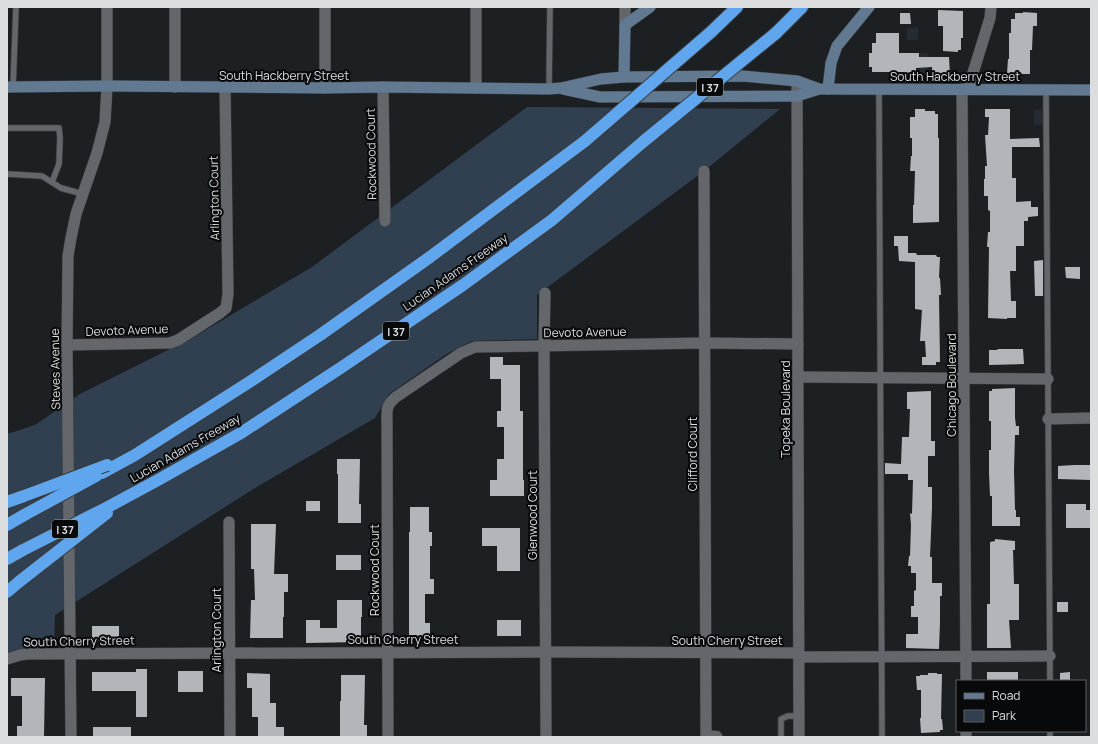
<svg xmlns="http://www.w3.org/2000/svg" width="1098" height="744" viewBox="0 0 1098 744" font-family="Manrope,sans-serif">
<rect width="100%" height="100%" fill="#1d2023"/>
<g fill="#242b33">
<polygon points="918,27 918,40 907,40 907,28"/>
<polygon points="920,53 928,53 927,73 920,73"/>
<polygon points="1042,109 1043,125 1034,125 1034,110"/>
</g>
<polygon fill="#304050" points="527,107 780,109 704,171 537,295 537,339 472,341 448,353 389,394 375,418 255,488 55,615 54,647 15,650 7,654 7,434 35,425 80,394 192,338 312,267"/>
<g fill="#b2b6bb">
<polygon points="938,10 963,11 963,38 961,38 961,50 958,50 958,52 943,51 943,26 938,26"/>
<polygon points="1023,12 1037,13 1037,26 1033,26 1032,50 1030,50 1030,74 1007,74 1008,59 1009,59 1009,33 1011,33 1011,19 1015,19 1015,13 1023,13"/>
<polygon points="900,13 910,13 911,24 900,24"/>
<polygon points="876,33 899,33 899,53 919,53 919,57 949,57 950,75 932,75 932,67 916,68 916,76 904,76 904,72 872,72 872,67 869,67 869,53 872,53 872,43 876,43"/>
<polygon points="915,109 925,109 925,111 935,111 935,114 938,114 938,138 939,138 939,222 913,223 913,205 914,205 915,171 910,171 911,156 912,156 912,138 910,138 910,117 915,117"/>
<polygon points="985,109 1010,109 1010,139 1039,138 1040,147 1012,147 1012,178 1016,178 1016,202 1031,201 1031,207 1038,207 1038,216 1028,217 1028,221 1024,221 1024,246 1016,246 1016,271 1010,271 1011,301 1016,301 1016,318 1007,318 1007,319 988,318 989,247 987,247 988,232 990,232 990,211 988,210 988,196 984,196 984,179 985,179 985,166 987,166 985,135 988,135 989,117 985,117"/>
<polygon points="894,236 908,236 908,253 916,253 917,255 936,255 937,257 940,257 939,278 940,278 941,295 939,295 940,362 936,362 936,365 922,365 922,357 926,357 925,341 920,341 922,310 915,309 915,262 899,261 898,246 894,246"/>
<polygon points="1043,260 1043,296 1035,296 1034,261"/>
<polygon points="1065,267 1080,267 1080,279 1066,278"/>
<polygon points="998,349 1023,349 1024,364 989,365 989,350 997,350"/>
<polygon points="490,357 503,357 503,365 520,365 520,411 523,411 523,480 524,480 524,496 490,496 490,480 497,480 497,459 504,459 504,427 497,427 497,411 501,411 501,379 490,379"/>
<polygon points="1015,388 1015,418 1016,426 1019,426 1019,435 1015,435 1014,471 1015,510 1016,510 1016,517 1020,517 1020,526 992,526 992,496 990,496 989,473 989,450 991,450 991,421 989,421 989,391 992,391 992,389"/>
<polygon points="931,391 931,441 935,441 935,456 928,456 928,487 932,487 932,508 930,557 932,557 932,583 942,583 942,596 940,596 940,622 939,649 906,648 906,634 918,634 918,617 911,617 911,606 914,606 914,591 916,590 916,573 911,573 911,566 908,566 909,556 910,556 911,525 910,513 912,514 913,480 908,480 908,474 885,474 885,463 901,464 902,437 909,437 910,409 907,409 907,392"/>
<polygon points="337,459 360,459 359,504 361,504 361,523 338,523 338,474 337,474"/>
<polygon points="1074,465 1091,465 1091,480 1058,479 1058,466"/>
<rect x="306" y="501" width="14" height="10"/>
<polygon points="1066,504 1086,504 1086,510 1091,510 1091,528 1066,528"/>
<polygon points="410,507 429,507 429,532 432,532 432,546 430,546 430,579 434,579 434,594 425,594 425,623 430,623 430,639 409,639 409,532 410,532"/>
<polygon points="251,524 276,524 274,574 288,574 288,592 284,592 284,617 283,617 283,638 250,638 251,600 255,600 254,569 251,569"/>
<polygon points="482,528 520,528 520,571 497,571 497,546 482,546"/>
<polygon points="995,539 1015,541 1015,550 1013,550 1014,584 1019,584 1019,620 1009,620 1011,648 987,648 987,604 990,604 990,542 995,541"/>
<rect x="336" y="555" width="25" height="15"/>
<polygon points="337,600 362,600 362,617 361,617 361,642 306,643 306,620 320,620 320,628 337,628"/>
<rect x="1057" y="602" width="11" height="10"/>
<rect x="497" y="620" width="24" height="16"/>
<rect x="92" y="626" width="27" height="15"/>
<polygon points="136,669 147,669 147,717 136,717 136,691 92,691 92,672 136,672"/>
<rect x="178" y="671" width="25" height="21"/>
<rect x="987" y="672" width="31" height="9"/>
<polygon points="1070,672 1070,681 1060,681 1060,673"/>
<polygon points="247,673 270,674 270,703 276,703 276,727 284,727 284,737 258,737 258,717 252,717 252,688 247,688"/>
<polygon points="928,673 937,673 937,674 942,674 941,719 942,719 943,730 940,730 940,732 921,733 920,718 921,718 921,690 917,690 916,676 920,676 920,675 928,675"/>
<polygon points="341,675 365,675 364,725 367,725 367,737 340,737 340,701 341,701"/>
<polygon points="11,678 45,678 44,737 17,737 17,726 22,726 22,696 11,696"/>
<rect x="93" y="727" width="38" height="10"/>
</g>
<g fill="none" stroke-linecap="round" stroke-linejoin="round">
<g stroke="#3a3c3f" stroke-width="7">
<g id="service">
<polyline points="13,87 16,7"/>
<polyline points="549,89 550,7"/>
<polyline points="879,89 882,737"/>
<polyline points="1046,90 1050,681"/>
<polyline points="7,128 59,128 60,138 59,164 52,182"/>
<polyline points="7,174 42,176 61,188 83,194"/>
<polyline points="706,733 718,734 720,737"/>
<polyline points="781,737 781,719 788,716 799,716"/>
<polyline points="1050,737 1050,731"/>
</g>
</g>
<g stroke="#3a3c3f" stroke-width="12">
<g id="minor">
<polyline points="476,7 476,88"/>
<polyline points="625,7 625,25"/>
<polyline points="797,81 799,737"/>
<polyline points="175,87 175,7"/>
<polyline points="383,87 385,221"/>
<polyline points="325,88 325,7"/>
<polyline points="962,89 966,681"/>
<polyline points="968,89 990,18 991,7"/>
<polyline points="704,171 706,737"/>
<polyline points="545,293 544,346 546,737"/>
<polyline points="67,345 170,343 178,340 220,313 226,308 228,294 225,87"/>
<polyline points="798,377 1048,379"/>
<polyline points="1048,419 1091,418"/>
<polyline points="229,522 230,737"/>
<polyline points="799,657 1050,656"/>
<polyline points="7,659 20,655 27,654 546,652 799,653"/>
<polyline points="966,731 966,737"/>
<path d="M388,737L387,424C387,411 385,406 396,397L461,353L475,347L704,343L798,344"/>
</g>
</g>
<g stroke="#3a3c3f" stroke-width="12">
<polyline id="tertiary" points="71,737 67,345 68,256 71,238 76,214 97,153 105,122 107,86 107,7"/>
</g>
<g stroke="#3a3c3f" stroke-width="12">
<g id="secondary">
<polyline points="624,77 625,25 650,7"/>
<polyline points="7,87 107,86 325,88 383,87 549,89 561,88 601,79 624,77 743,76 797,81 819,89 1091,90"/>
<polyline points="563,89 600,97 797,96 819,89"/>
<polyline points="828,89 831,63 837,46 869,7"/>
</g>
</g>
<g stroke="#3a3c3f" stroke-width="14">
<g id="motorway">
<polyline points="711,32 737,7"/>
<polyline points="776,33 802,7"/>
<polyline points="102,473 135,455 251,381 320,335 430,257 585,141"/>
<polyline points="7,502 24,496"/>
<polyline points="106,508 158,480 241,433 342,367 463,285 552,220 644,141"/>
<polyline points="7,525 26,514"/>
<polyline points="7,559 23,550"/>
<polyline points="7,592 20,581"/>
</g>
</g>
<use href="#service" stroke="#63666a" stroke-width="5.5"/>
<use href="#minor" stroke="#63666a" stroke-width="11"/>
<use href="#tertiary" stroke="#63666a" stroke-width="11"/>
<use href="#secondary" stroke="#627992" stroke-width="11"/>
<use href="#motorway" stroke="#5fa6ee" stroke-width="12"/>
<g stroke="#3a3c3f" stroke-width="14" stroke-linecap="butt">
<g id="motorway-bridge">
<polyline points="585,141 711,32"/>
<polyline points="644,141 776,33"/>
<polyline points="24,496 107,465"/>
<polyline points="26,514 96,476"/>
<polyline points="23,550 104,509"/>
<polyline points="20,581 107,513"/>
</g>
</g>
<use href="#motorway-bridge" stroke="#5fa6ee" stroke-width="12"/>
</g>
<g text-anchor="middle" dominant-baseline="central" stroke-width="4" stroke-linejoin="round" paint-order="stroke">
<g fill="#08090b" stroke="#9c9d9f" stroke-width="1">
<rect x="697" y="78" width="26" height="18" rx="3"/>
<rect x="383" y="322" width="26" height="18" rx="3"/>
<rect x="52" y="520" width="26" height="18" rx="3"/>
</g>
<g font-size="11" font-weight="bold" fill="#dbdddf">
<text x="710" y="87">I 37</text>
<text x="396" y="331">I 37</text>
<text x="65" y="529">I 37</text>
</g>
<g font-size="12" fill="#dbdddf" stroke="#08090b">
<text x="284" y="75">South Hackberry Street</text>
<text x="955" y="76">South Hackberry Street</text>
<text transform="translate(371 154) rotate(-91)">Rockwood Court</text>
<text transform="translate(214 198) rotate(-91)">Arlington Court</text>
<text transform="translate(455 272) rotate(-35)">Lucian Adams Freeway</text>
<text transform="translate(127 330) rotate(-2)">Devoto Avenue</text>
<text transform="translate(585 332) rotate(-1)">Devoto Avenue</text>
<text transform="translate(55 369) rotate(-91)">Steves Avenue</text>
<text transform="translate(951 385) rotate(-90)">Chicago Boulevard</text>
<text transform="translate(785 409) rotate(-90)">Topeka Boulevard</text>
<text transform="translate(185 448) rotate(-30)">Lucian Adams Freeway</text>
<text transform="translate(692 454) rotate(-90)">Clifford Court</text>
<text transform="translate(532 515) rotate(-90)">Glenwood Court</text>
<text transform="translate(374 570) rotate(-90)">Rockwood Court</text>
<text transform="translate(216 630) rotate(-90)">Arlington Court</text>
<text x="403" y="639">South Cherry Street</text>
<text x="727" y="640">South Cherry Street</text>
<text transform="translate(79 641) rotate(-1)">South Cherry Street</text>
</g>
</g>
<rect width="1098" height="744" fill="none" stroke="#dbdddf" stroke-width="16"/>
<rect x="956" y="680" width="130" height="52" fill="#08090b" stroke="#5c5e60"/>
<rect x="964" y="693" width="20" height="6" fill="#627992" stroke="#5c5e60"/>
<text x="992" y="700" font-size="12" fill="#dbdddf">Road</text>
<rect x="964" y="710" width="20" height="12" fill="#304050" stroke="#5c5e60"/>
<text x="992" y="720" font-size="12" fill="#dbdddf">Park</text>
</svg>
